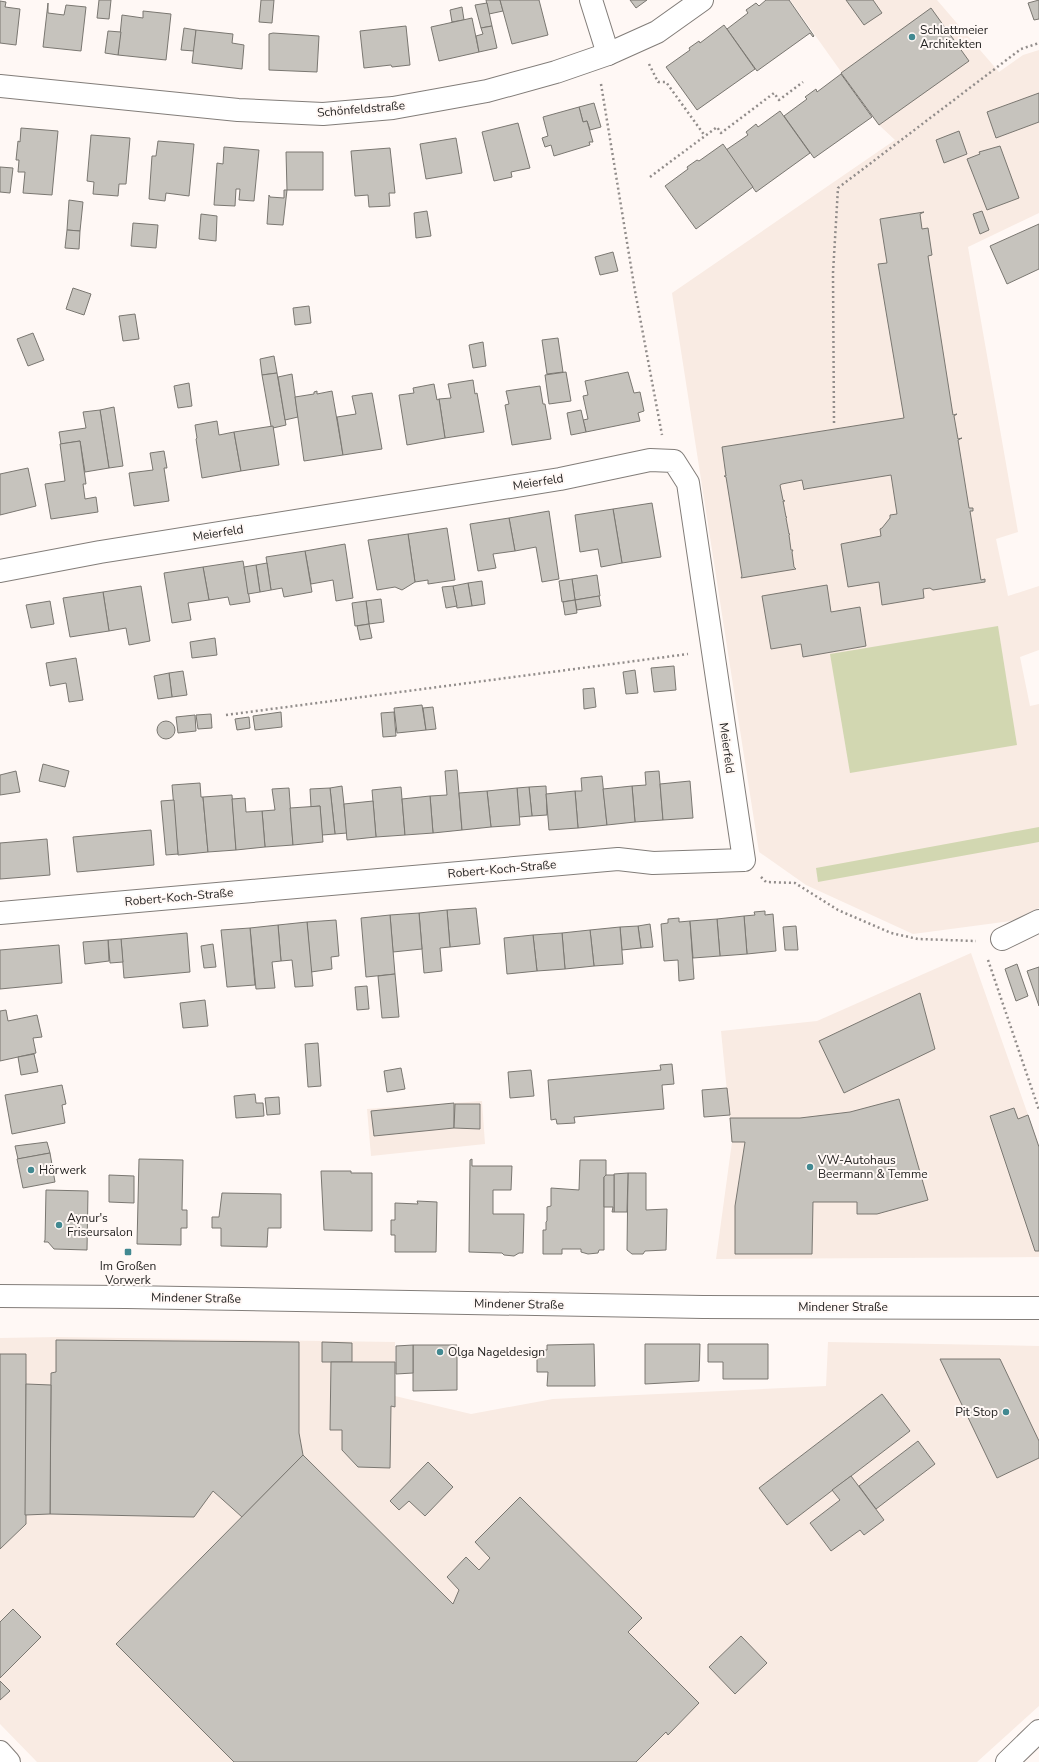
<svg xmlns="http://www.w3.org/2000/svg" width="1039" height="1762" viewBox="0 0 1039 1762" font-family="'Nunito Sans',sans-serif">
<rect width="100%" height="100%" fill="#fff8f5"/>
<g fill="#f9ebe3">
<polygon points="790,0 937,0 999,72 1023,55 1039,50 1039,213 968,247 1018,532 996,539 1008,596 1039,586 1039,650 1020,657 1030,706 1039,704 1039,908 1011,921 913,934 806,885 759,852 672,293 895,140 879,125"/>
<polygon points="971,953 1039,1146 1039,1257 716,1259 732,1142 721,1031 817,1021"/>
<polygon points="482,1101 485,1144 371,1156 367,1109"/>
<polygon points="59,1337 395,1342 395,1396 471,1414 553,1399 826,1386 828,1342 1039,1346 1039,1706 977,1762 37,1762 0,1724 0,1338"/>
</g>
<g fill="#d2d7b1">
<polygon points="998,626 1017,745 850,773 830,654"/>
<polygon points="1039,827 1039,842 818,882 816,868"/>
</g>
<g fill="#c6c3bd" stroke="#7a7771">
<polygon points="99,0 111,0 109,19 97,18"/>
<polygon points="261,0 274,0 272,23 259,22"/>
<polygon points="486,0 500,0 503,11 489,14"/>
<polygon points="500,0 539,0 548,35 512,44"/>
<polygon points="630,0 647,0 636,8"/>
<polygon points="766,0 789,0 814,36 813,37 810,33 757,71 727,29 748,13 746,10 756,3 759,6"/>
<polygon points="846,0 873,0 882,13 864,25"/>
<polygon points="1039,0 1039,19 1034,20 1028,3"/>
<polygon points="0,1 6,2 5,7 20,9 16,45 0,43"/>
<polygon points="48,3 48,13 64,15 66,5 86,7 81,51 43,47"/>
<polygon points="487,3 492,26 481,28 475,5"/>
<polygon points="462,7 464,20 452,22 450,10"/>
<polygon points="931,8 969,61 879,125 841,73"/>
<polygon points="143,11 171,14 166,60 118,55 122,15 143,18"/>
<polygon points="472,18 479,52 439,61 431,27"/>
<polygon points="724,25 755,69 697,110 666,67 690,50 689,48 699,41 700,43"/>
<polygon points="406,26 410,65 392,67 391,65 364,68 360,31"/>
<polygon points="492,26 497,48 479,52 476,36 483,34 481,28"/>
<polygon points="184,28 196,30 194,51 181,50"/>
<polygon points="196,30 233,34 232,43 244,45 242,69 192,63"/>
<polygon points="108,31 121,32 118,55 105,53"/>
<polygon points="273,33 319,36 317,72 269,70 269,34"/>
<polygon points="841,74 872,117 814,158 784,116 807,99 805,97 816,89 817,92"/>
<polygon points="1039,93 1039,122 996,138 987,112"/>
<polygon points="594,103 601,127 590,130 587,121 583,122 579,107"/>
<polygon points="579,107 583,122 587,121 593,142 589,142 590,145 554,156 551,145 545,147 542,138 548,136 543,117"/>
<polygon points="780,111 810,153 756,192 726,150 748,135 746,132 756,124 758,127"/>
<polygon points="518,123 530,168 511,172 512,177 494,181 482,132"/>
<polygon points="21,128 58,131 52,195 23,193 25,172 18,172 19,160 16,160 18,141 20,142"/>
<polygon points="959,131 967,154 944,163 936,140"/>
<polygon points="91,135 130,138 126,184 119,184 118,196 93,194 94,182 87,181"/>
<polygon points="456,138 462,173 426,179 420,144"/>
<polygon points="158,141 194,144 189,196 166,193 165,201 149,199 152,156 156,156"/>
<polygon points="723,144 753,187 696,229 665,186 688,169 687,167 697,160 699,161"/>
<polygon points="1000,146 1019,198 987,210 967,159 980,154 979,152"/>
<polygon points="224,147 259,150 254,201 239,200 240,189 236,189 235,206 214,205 217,163 223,164"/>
<polygon points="390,148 395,193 389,193 390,206 369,207 368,195 355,196 351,151"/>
<polygon points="286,152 323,152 323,190 287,190"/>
<polygon points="0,167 13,168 10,193 0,192"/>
<polygon points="284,190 287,190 283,225 267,224 269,195 270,197 284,198"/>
<polygon points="69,200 83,202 80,231 67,230"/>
<polygon points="427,211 431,236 416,238 414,213"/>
<polygon points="982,211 989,230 980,234 973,214"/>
<polygon points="924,212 920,214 922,229 928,228 932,255 928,256 953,415 957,414 954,416 958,439 962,438 958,440 969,508 973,508 973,511 970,511 981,580 985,579 985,582 933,590 930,588 923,589 924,598 882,605 879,582 848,587 841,544 881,536 880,529 882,528 890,518 890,515 897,514 891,475 805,489 804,490 802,480 782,484 780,485 783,500 785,501 783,501 786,517 787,517 786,518 789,534 790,534 789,535 791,550 793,550 792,552 794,567 796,569 741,578 742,576 726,477 724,476 726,476 722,447 904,418 878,264 887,263 880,219"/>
<polygon points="201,214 217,216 216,241 199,239"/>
<polygon points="133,223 158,225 156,248 131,246"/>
<polygon points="1039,224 1039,269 1007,284 990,246"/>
<polygon points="67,230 80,231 79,249 65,248"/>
<polygon points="613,252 618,271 600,275 595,257"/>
<polygon points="73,288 91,294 84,315 66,309"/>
<polygon points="309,306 311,323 295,325 293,308"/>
<polygon points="135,314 139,339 123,341 119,316"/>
<polygon points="33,333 44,360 28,366 17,339"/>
<polygon points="558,338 563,372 547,374 542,340"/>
<polygon points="483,342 486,366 473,368 469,345"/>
<polygon points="274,356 277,373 262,375 260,359"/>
<polygon points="566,372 571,401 549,404 545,375"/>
<polygon points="628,372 634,393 640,392 644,411 638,413 640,421 586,432 583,420 588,419 583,396 588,395 585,381"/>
<polygon points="277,373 286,425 273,428 271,426 262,375"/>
<polygon points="292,374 298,417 285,420 278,377"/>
<polygon points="473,380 475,394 477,393 484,432 445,438 439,399 451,398 448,384"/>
<polygon points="189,383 192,406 178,408 174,386"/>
<polygon points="434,384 437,400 439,399 445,438 407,445 399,395 414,393 413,388"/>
<polygon points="540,386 543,404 545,404 551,439 512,445 505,405 509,404 506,391"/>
<polygon points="317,391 317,394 332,391 343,455 304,461 295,397 314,394 314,392"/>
<polygon points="372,393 382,449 343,455 337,417 356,414 352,396"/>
<polygon points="114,407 123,466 109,468 100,410"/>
<polygon points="100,410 109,468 85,472 80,441 61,444 59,432 86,428 83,412"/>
<polygon points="581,410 586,432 571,435 567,413"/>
<polygon points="217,421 219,435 234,432 241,471 202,478 196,439 197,438 195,425"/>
<polygon points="273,426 279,465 241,471 234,432"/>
<polygon points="80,441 86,484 83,484 85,499 96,497 98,512 51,519 45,484 65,481 60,444"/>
<polygon points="164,451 167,468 164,468 169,501 134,506 129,473 153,470 150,453"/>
<polygon points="28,468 36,506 0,515 0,474"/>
<polygon points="652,503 661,557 622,563 613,509"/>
<polygon points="613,509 622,563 601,567 598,549 580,552 575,515"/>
<polygon points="549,511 559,579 542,582 536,547 515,551 509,518"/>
<polygon points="509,518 515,551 493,554 496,568 478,571 470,524"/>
<polygon points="447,528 455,580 428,584 428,580 415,582 408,534"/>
<polygon points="408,534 415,582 402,590 395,587 377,590 368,540"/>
<polygon points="345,544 353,598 336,601 333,580 311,584 305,551"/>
<polygon points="305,551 312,592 284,597 282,588 271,590 266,557"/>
<polygon points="243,561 250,602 230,605 228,597 209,600 203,567"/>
<polygon points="267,563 271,590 260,592 256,565"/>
<polygon points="256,565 260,592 248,594 244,567"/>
<polygon points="203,567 209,600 188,603 191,620 172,623 164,573"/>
<polygon points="597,575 600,596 575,600 572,579"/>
<polygon points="572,579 575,600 562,602 559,581"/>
<polygon points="482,581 485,604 472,606 468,583"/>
<polygon points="468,583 472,606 457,608 453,586"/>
<polygon points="827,585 831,612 860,607 866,646 803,657 801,644 771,649 762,596"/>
<polygon points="141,586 150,641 129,645 126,628 109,631 103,592"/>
<polygon points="453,586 457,606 446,608 442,587"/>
<polygon points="103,592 109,631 70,637 63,598"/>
<polygon points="599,596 601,606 577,610 575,600"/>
<polygon points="381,599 384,622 369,624 366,601"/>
<polygon points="575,600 577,613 565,615 563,602"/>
<polygon points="50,601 54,624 31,628 26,605"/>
<polygon points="366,601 369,624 355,626 352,603"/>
<polygon points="369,624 372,638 360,640 357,626"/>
<polygon points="215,638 217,655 192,658 190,642"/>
<polygon points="76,658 83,700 69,702 66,683 50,686 46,663"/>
<polygon points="674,666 676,690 654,692 651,668"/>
<polygon points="635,670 638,693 626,694 623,672"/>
<polygon points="183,671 187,695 172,697 169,673"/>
<polygon points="169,673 172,697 158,699 154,676"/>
<polygon points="594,688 596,707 584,709 583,689"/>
<polygon points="422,705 426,730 397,733 394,708"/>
<polygon points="433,707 436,729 426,730 423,708"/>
<polygon points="281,712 282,727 255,730 253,716"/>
<polygon points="394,712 396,736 383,737 381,713"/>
<polygon points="211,714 212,728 198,729 196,715"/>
<polygon points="195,715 196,731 178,733 176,717"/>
<polygon points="249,717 250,728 237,730 235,719"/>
<circle cx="166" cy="730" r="9"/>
<polygon points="43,764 69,771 65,787 39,781"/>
<polygon points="457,770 462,830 433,833 430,796 447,795 445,771"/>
<polygon points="16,771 20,792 0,795 0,775"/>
<polygon points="659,771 663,820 635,822 632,786 646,785 645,772"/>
<polygon points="602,776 607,825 578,828 575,791 582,791 581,778"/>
<polygon points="690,781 693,818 663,820 660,784"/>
<polygon points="200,783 201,797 203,797 208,852 178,855 172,785"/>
<polygon points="342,786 347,833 335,834 330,788"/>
<polygon points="546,786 547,815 532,816 529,787"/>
<polygon points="632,786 635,822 607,825 603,789"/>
<polygon points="401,787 405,835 376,837 372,790"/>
<polygon points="529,787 532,816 519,817 517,788"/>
<polygon points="289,788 293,845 265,847 262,811 275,810 272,789"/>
<polygon points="330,788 335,834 322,835 320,806 311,807 310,789"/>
<polygon points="517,788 520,825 491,827 487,791"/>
<polygon points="487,791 491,827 462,830 459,793"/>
<polygon points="575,791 578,828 549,830 546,794"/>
<polygon points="232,795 236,850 208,852 203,797"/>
<polygon points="430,796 433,833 405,835 402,799"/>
<polygon points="245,798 246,812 262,811 265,847 236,850 232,799"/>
<polygon points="174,800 178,854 166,855 161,801"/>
<polygon points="373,801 376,837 347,840 344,804"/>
<polygon points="320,806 323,842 293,845 290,808"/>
<polygon points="151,830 154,865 77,872 73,837"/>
<polygon points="47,839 50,875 0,879 0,843"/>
<polygon points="476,908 480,944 450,947 447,910"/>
<polygon points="447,910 450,947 440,948 442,971 424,973 419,913"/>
<polygon points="765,911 765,915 773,914 776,951 747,954 744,916 755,915 754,912"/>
<polygon points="419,913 422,949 393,952 390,915"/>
<polygon points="390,915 395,974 366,977 361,918"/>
<polygon points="744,916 747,954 720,956 717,919"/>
<polygon points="679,918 679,922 690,921 694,979 679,981 678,960 664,961 661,924 668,923 668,919"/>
<polygon points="717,919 720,956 693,958 690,921"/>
<polygon points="336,920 339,956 331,957 332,969 311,972 307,922"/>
<polygon points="307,922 313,986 295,987 292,960 281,961 278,925"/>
<polygon points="650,924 653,947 641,948 638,926"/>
<polygon points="278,925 281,961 272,962 275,988 256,989 250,928"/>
<polygon points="638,926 641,948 622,950 620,927"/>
<polygon points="796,926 798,950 785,950 783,927"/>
<polygon points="620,927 623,964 594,966 590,930"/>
<polygon points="250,928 255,985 227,987 221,930"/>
<polygon points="590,930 594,966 565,969 562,933"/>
<polygon points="187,933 190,972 124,978 121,939"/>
<polygon points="562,933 565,969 537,971 533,935"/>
<polygon points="533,935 537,971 507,974 504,938"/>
<polygon points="121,939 123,962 110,963 108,940"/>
<polygon points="108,940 109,961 85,964 83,942"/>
<polygon points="213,944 216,967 204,968 201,946"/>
<polygon points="59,945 62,983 0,989 0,950"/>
<polygon points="1017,964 1028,996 1016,1001 1005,969"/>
<polygon points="1039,967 1039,1006 1027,971"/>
<polygon points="395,974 399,1017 382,1018 378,976"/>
<polygon points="367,986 369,1009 357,1010 355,987"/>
<polygon points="920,993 935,1049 844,1093 819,1041"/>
<polygon points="205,1000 208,1026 183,1028 180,1003"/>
<polygon points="6,1010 8,1021 37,1015 42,1037 33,1038 36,1053 0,1061 0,1011"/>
<polygon points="318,1043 321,1086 308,1087 305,1044"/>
<polygon points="34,1054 38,1072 21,1075 18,1057"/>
<polygon points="672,1064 674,1084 662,1085 664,1109 574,1117 575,1123 557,1124 556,1119 551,1120 548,1080 661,1070 660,1065"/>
<polygon points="401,1068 405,1089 387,1092 384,1071"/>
<polygon points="531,1070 534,1096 510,1098 508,1072"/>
<polygon points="62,1085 66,1104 62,1105 65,1123 12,1134 5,1095"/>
<polygon points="727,1088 730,1115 704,1117 702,1090"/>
<polygon points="255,1094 256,1103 263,1103 264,1116 236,1118 234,1096"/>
<polygon points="279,1097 280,1114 267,1115 265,1098"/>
<polygon points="899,1099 928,1200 877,1214 857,1214 857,1202 813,1202 812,1254 735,1254 735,1206 745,1142 732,1142 730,1118 800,1118 850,1112"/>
<polygon points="454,1103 454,1128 374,1136 371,1111"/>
<polygon points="455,1104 480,1104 480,1129 454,1128"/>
<polygon points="1014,1108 1018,1119 1028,1115 1039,1147 1039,1251 1035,1251 990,1116"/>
<polygon points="47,1142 50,1153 18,1159 15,1146"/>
<polygon points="50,1153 55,1182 23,1188 17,1159"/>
<polygon points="139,1159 183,1160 182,1210 187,1210 187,1228 181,1228 181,1245 137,1244"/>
<polygon points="472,1159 472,1166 512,1166 511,1190 493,1190 493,1214 524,1214 523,1253 519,1253 514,1256 504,1255 502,1253 469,1252 470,1160"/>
<polygon points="580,1160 606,1160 606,1175 604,1177 604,1250 599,1250 598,1253 588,1254 581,1252 581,1249 562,1249 562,1254 543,1254 543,1230 546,1230 546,1222 547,1221 547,1207 551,1206 551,1188 579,1190"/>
<polygon points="321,1171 351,1171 351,1173 372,1173 372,1231 324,1230"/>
<polygon points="628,1173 646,1173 646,1210 667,1209 666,1250 645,1251 643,1254 632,1254 627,1250"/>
<polygon points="628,1173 627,1212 614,1212 614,1174"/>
<polygon points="109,1175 134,1176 134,1203 109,1202"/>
<polygon points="606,1175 614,1175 614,1212 612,1212 613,1207 604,1207 604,1177"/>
<polygon points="46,1190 88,1191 87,1250 54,1249 48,1242 44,1242 45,1240"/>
<polygon points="222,1193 281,1194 281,1228 268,1228 267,1247 221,1246 221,1228 212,1228 212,1217 219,1217"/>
<polygon points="417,1201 437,1202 436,1252 395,1252 395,1235 391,1235 391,1220 395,1220 395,1203 418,1204"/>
<polygon points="56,1340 299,1342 299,1433 303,1455 242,1517 213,1491 194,1517 50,1514 51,1373 56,1372"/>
<polygon points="322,1342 352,1343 352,1362 322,1362"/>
<polygon points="594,1344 595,1386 547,1386 548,1372 537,1372 537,1350 547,1350 547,1345"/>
<polygon points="645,1344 700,1344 699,1381 645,1384"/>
<polygon points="708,1344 768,1344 768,1379 723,1379 723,1362 708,1362"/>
<polygon points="413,1345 457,1345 457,1390 413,1391"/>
<polygon points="413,1345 413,1373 396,1374 396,1346"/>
<polygon points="0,1354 26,1354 26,1524 0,1549"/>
<polygon points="940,1359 1000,1359 1039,1441 1039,1458 997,1478"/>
<polygon points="331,1362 395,1362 395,1407 391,1406 390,1468 358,1467 342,1450 342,1430 330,1430"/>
<polygon points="26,1384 51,1385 50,1514 25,1515"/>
<polygon points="882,1394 910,1431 787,1525 759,1488"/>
<polygon points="918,1441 935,1464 876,1509 859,1486"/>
<polygon points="303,1455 453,1604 459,1590 447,1577 466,1557 479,1570 490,1558 475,1542 520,1497 642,1618 628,1632 699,1703 668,1735 666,1732 636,1762 234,1762 116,1644"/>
<polygon points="428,1462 453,1487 425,1516 409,1501 399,1510 390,1501"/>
<polygon points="851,1476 884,1520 864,1535 860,1530 831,1551 810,1523 840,1500 832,1490"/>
<polygon points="13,1609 41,1637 0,1678 0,1622"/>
<polygon points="741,1636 767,1663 735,1694 709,1667"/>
<polygon points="0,1681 10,1691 0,1700"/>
</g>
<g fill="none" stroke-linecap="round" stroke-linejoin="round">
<g stroke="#827d79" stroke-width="24">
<g id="minor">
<polyline points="591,0 608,54"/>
<polyline points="0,86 238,110 323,114 393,108 487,91 556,72 608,54 657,32 702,0"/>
<polyline points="0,571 100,552 560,479 650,460 674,461 688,483 744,860 653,863 618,859 0,913"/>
<polyline points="1002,939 1039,921"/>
<polyline points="0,1752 9,1762"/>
<polyline points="1007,1762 1039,1731"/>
</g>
</g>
<g stroke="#827d79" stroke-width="24">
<polyline id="tertiary" points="0,1296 126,1297 703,1307 1039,1308"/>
</g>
<g stroke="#928d8b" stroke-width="2.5" stroke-dasharray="2 3" stroke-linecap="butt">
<polyline points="649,64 658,82 666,82 705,136"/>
<polyline points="601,84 635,291 662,435"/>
<polyline points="650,177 717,127 721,133 774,93 779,100 803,82"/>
<polyline points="834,423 833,273 838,188 1021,49 1039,43"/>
<polyline points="226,715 688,654"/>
<polyline points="761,877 766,882 795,883 838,910 891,933 918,939 976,941"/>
<polyline points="988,960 1039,1110"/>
</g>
<use href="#minor" stroke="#fff" stroke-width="22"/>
<use href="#tertiary" stroke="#fff" stroke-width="22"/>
</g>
<g fill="#428991" stroke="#fff8f5" stroke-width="1.5">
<circle cx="912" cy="37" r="4"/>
<circle cx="810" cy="1167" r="4"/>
<circle cx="31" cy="1170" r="4"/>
<circle cx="59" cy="1225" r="4"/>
<rect x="124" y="1248" width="8" height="8" rx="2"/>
<circle cx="440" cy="1352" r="4"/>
<circle cx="1006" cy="1412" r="4"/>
</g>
<g text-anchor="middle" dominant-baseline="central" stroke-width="4" stroke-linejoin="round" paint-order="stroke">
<g font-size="12" fill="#262423" stroke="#fff8f5" text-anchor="start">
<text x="920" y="30">Schlattmeier<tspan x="920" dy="14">Architekten</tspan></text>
<text x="818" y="1160">VW-Autohaus<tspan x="818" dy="14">Beermann &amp; Temme</tspan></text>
<text x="39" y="1170">Hörwerk</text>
<text x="67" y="1218">Aynur's<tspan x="67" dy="14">Friseursalon</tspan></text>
<text x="128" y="1266" text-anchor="middle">Im Großen<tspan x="128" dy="14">Vorwerk</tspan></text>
<text x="448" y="1352">Olga Nageldesign</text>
<text x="998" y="1412" text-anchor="end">Pit Stop</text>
</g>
<g font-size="12" fill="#262423" stroke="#fff8f5">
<text transform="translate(361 109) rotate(-5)">Schönfeldstraße</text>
<text transform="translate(538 482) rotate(-9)">Meierfeld</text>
<text transform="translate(218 533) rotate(-9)">Meierfeld</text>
<text transform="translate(727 748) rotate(82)">Meierfeld</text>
<text transform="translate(502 869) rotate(-5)">Robert-Koch-Straße</text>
<text transform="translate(179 897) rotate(-5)">Robert-Koch-Straße</text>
<text transform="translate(196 1298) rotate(1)">Mindener Straße</text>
<text transform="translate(519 1304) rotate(1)">Mindener Straße</text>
<text x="843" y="1307">Mindener Straße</text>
</g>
</g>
</svg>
